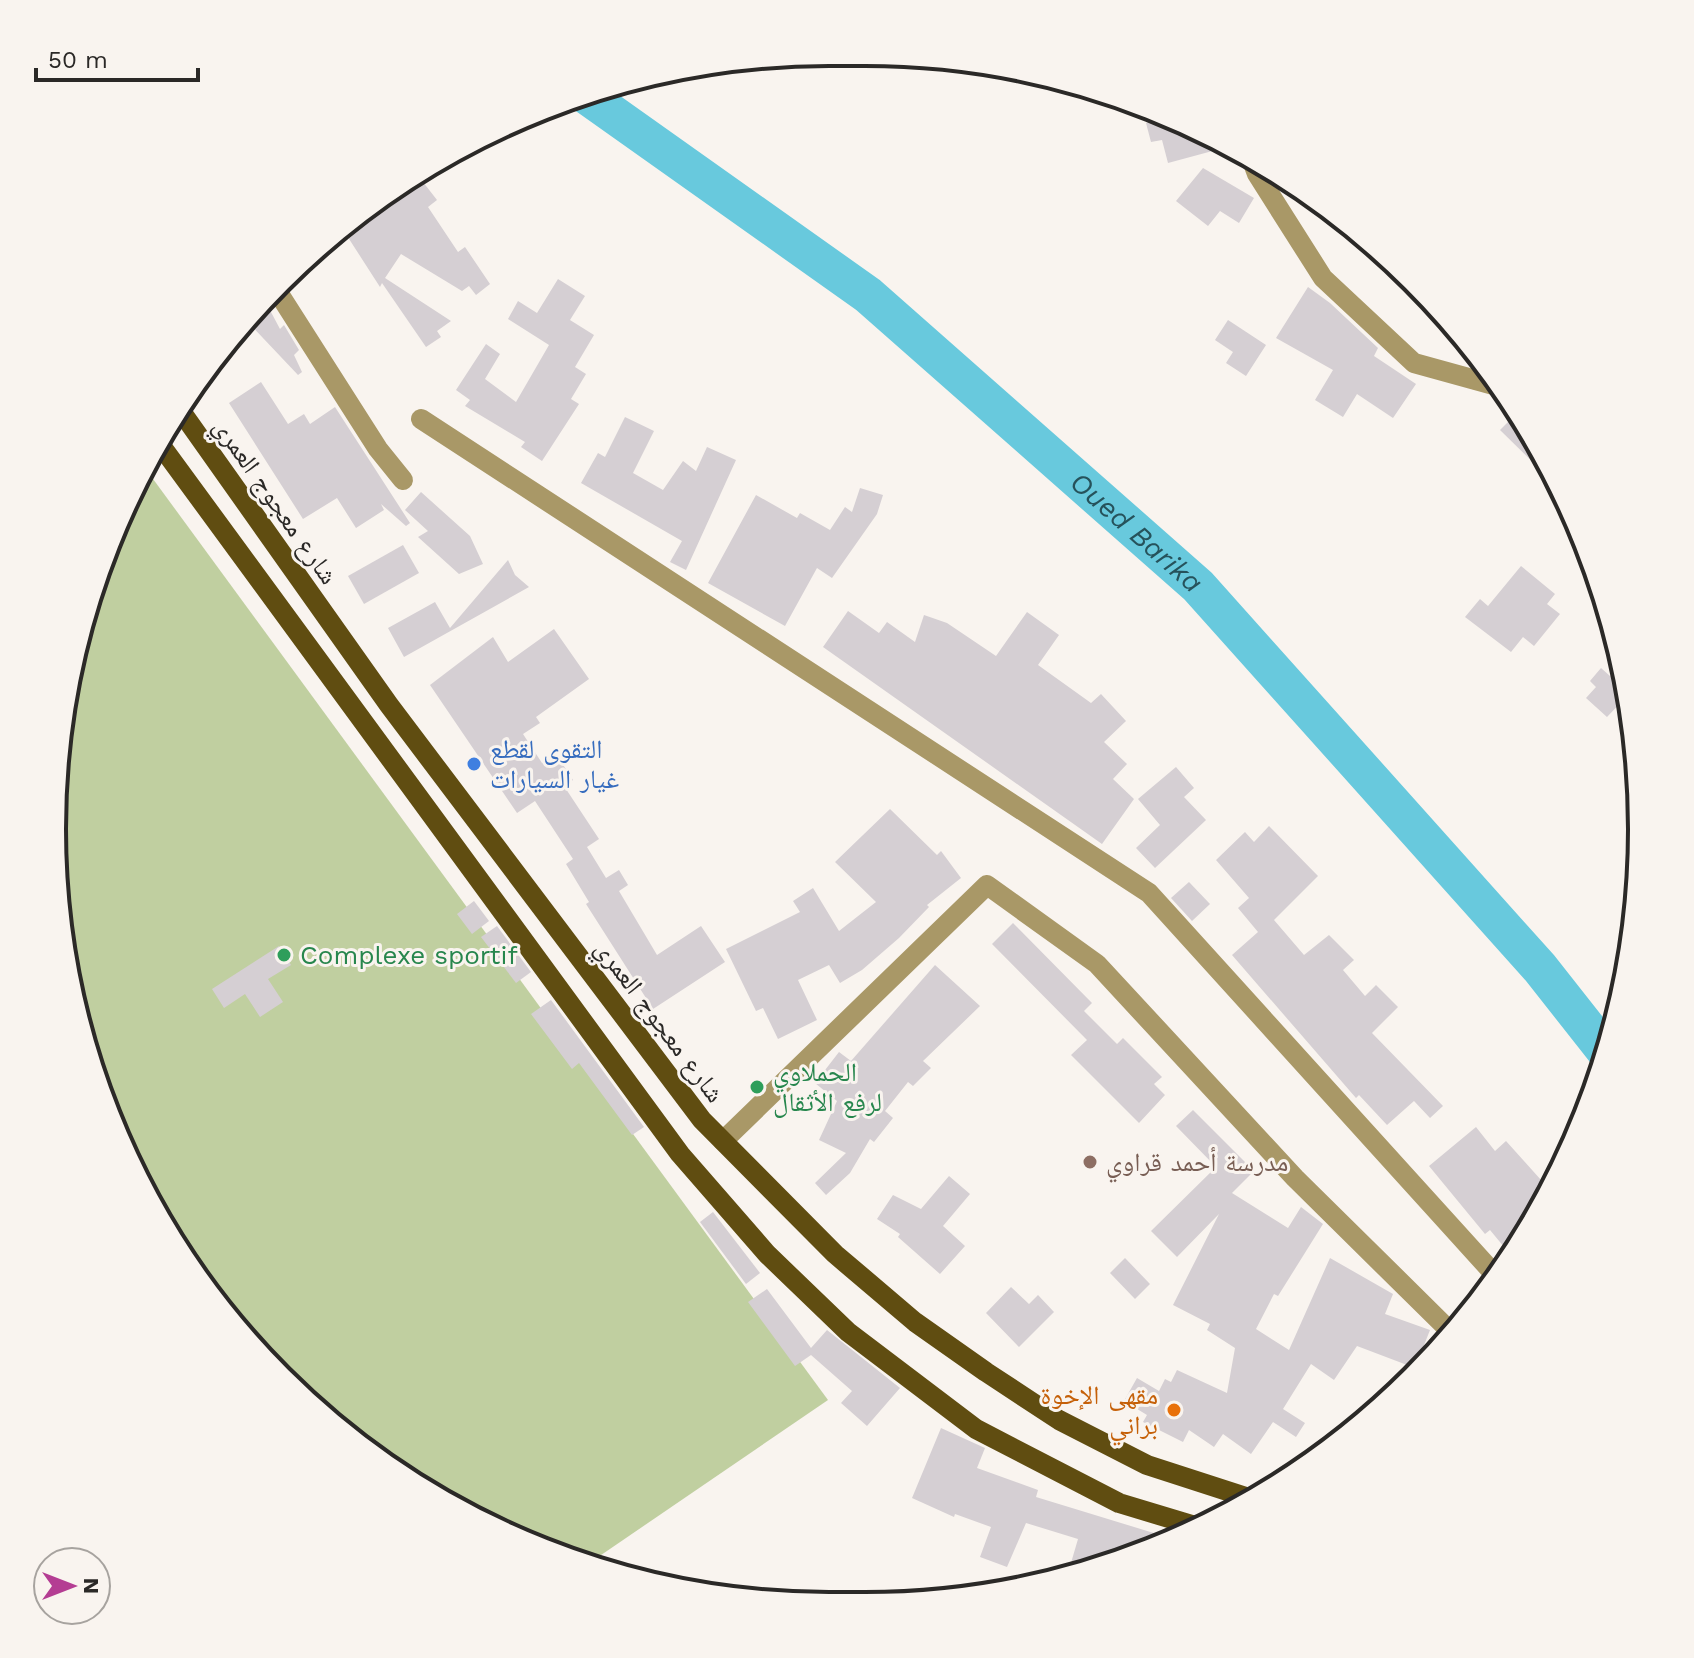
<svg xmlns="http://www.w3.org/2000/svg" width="1694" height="1658" viewBox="0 0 1694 1658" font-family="'Work Sans','Noto Naskh Arabic',sans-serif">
<rect width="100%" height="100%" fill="#f9f4ef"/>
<polygon fill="#c0cfa0" points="145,468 828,1400 585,1566 441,1502 317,1413 212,1302 132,1172 78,1030 54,879 59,727 111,532"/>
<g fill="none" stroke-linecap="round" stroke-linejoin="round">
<path stroke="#68c9dd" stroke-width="38" id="s1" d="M586,95L868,295L1198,586L1540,968L1607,1053"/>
</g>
<g fill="#d5cfd3">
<polygon points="1167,117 1192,128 1231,146 1168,163 1162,140 1151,142 1146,123"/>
<polygon points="1203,168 1254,198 1239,223 1220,211 1208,226 1176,201"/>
<polygon points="416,173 437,200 428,207 458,252 465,247 490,284 476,295 469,286 462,291 401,254 385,278 451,321 437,331 441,337 426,347 382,283 380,287 342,228 397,183"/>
<polygon points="558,279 585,296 570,320 594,335 575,367 586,374 571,399 579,404 542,461 521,447 525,442 465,406 470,400 456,390 486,344 500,354 485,379 516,402 549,345 508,319 518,301 537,313"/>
<polygon points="1308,287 1330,303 1378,348 1374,356 1416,384 1393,418 1357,394 1343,417 1315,400 1333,370 1276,338"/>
<polygon points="264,299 280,329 284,325 299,350 294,355 302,372 298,375 246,320"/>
<polygon points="1228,320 1266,345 1246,376 1226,363 1233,352 1215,340"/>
<polygon points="261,382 288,424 304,414 310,424 335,407 410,523 406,526 381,504 384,510 356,528 337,498 303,519 229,403"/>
<polygon points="1517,413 1556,476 1551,480 1500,430"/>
<polygon points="625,417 654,431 633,473 663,490 683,461 696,471 707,447 736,460 686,570 670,562 682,541 581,483 598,453 605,457"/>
<polygon points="860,488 883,495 877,514 832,578 817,568 785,626 708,583 756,495 797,518 800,513 830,530 845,507 852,512"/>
<polygon points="421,492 470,536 483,564 459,574 418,537 428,531 405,510"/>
<polygon points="403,545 419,573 364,604 348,576"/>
<polygon points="508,560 515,575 529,587 404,657 388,628 435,602 450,628"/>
<polygon points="1521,566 1555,594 1547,604 1560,614 1534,646 1523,637 1511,652 1465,617 1480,599 1488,606"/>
<polygon points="848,611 879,633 887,622 915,642 924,615 947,623 996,656 1027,612 1059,635 1038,665 1091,703 1101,694 1126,721 1104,742 1127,764 1113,779 1134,799 1102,844 823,647"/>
<polygon points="554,629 589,679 536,717 540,723 523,734 542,763 556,754 573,780 564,786 599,839 587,847 606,878 619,870 628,885 619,891 657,955 701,926 725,962 653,1009 586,904 589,902 566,864 573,859 535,801 517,813 430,685 493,637 508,662"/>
<polygon points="1622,664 1627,696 1607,717 1586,698 1596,687 1590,681 1601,668 1610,676"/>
<polygon points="1176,767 1194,788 1184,797 1206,820 1155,868 1136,848 1160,825 1138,799"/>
<polygon points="890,809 937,855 941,851 961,878 927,905 929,907 899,938 862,970 840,983 829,965 798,980 817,1020 778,1039 763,1008 756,1011 726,949 800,912 793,901 813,888 839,931 876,902 835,862"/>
<polygon points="1269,826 1318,876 1274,920 1304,955 1329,935 1354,960 1343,970 1365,996 1376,985 1398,1007 1372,1033 1443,1106 1430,1118 1414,1101 1387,1125 1359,1095 1356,1098 1232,955 1258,932 1238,908 1249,898 1216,860 1245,832 1254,842"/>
<polygon points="1189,882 1210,904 1192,921 1171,898"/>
<polygon points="474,901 489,921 472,934 457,914"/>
<polygon points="1013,923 1092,1003 1084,1011 1117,1044 1123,1038 1162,1077 1154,1084 1165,1095 1139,1123 1071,1055 1087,1040 992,944"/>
<polygon points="497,926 531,972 516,983 481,937"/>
<polygon points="279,946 291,965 268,979 283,1002 260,1017 245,994 224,1008 212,989"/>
<polygon points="935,965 980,1006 923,1061 931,1068 913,1086 908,1082 885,1111 893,1118 874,1142 870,1139 850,1173 826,1195 815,1183 846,1153 819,1140 837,1101 815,1083 839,1052 851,1061"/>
<polygon points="551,1000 644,1127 632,1135 579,1063 572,1069 531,1014"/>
<polygon points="1193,1110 1254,1171 1232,1193 1288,1228 1301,1207 1323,1224 1278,1296 1274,1294 1256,1329 1289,1350 1330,1258 1393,1294 1385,1314 1430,1330 1415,1368 1357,1346 1334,1380 1311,1364 1283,1409 1305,1423 1296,1437 1273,1422 1251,1454 1223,1434 1214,1447 1189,1430 1183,1442 1143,1422 1147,1415 1124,1401 1137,1378 1159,1391 1165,1379 1171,1382 1177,1370 1227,1393 1235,1348 1207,1330 1210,1324 1173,1305 1219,1214 1177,1257 1151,1231 1216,1167 1176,1126"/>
<polygon points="1476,1127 1495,1151 1506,1141 1550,1190 1538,1218 1509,1253 1490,1230 1485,1234 1429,1166"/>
<polygon points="949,1176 970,1194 943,1226 965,1246 940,1274 898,1237 900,1234 877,1219 893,1195 921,1209"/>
<polygon points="713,1212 760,1273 746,1284 700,1222"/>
<polygon points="1125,1258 1150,1284 1135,1299 1110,1273"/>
<polygon points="1011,1287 1029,1304 1038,1295 1054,1312 1019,1347 986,1313"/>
<polygon points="767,1289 811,1348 827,1330 900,1388 867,1426 841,1403 852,1391 811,1355 795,1366 748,1302"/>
<polygon points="941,1428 985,1448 977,1468 1038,1490 1036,1497 1157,1534 1153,1547 1066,1580 1078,1539 1026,1523 1007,1567 980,1557 991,1527 955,1514 954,1517 912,1498"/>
</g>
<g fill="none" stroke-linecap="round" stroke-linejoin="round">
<g stroke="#a99867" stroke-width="20">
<polyline points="1250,155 1257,174 1323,278 1414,363 1501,387"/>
<polyline points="274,286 378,449 403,480"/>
<polyline points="421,419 1149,893 1496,1276"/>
<polyline points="723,1141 987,885 1097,964 1295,1178 1454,1335"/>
</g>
<g stroke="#604d11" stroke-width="20">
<polyline points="178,407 389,705 702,1120 835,1254 915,1322 986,1372 1059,1420 1147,1465 1252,1499"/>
<polyline points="159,443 680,1154 767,1254 848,1332 976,1429 1119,1503 1202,1528"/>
</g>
</g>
<circle fill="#3f7fe0" stroke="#f9f4ef" stroke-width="3" cx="474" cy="764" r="8"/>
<g fill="#2e9e5b" stroke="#f9f4ef" stroke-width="3">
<circle cx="284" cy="955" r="8"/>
<circle cx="757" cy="1087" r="8"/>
</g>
<circle fill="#8d6e63" stroke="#f9f4ef" stroke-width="3" cx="1090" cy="1162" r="8"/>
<circle fill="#e8710a" stroke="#f9f4ef" stroke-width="3" cx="1174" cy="1410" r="8"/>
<g text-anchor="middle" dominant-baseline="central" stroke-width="6" stroke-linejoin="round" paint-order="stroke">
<g font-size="26" fill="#2b2927" stroke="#f9f4ef">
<text transform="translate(276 501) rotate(55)">شارع معجوج العمري</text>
<text transform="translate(660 1021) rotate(53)">شارع معجوج العمري</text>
</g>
<g font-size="26" fill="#366cbe" stroke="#f9f4ef" text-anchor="start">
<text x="490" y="749">التقوى لقطع<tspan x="490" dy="30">غيار السيارات</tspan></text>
</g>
<g font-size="26" fill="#27864d" stroke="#f9f4ef" text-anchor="start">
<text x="300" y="955">Complexe sportif</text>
<text x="773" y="1072">الحملاوي<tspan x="773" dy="30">لرفع الأثقال</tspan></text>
</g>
<g font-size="26" fill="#785e54" stroke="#f9f4ef" text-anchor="start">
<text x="1106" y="1162">مدرسة أحمد قراوي</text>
</g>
<g font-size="26" fill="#c56008" stroke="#f9f4ef" text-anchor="end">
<text x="1158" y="1395">مقهى الإخوة<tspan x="1158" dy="30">براني</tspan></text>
</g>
<g font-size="28" font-style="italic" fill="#26525b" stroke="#f9f4ef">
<text stroke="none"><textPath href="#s1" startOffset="704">Oued Barika</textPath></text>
</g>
</g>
<path d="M0 0H1694V1658H0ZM829 66H865A763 763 0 0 1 1628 829V829A763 763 0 0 1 865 1592H829A763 763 0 0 1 66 829V829A763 763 0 0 1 829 66Z" fill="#f9f4ef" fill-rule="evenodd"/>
<path fill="none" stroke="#2b2927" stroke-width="4" d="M829 66H865A763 763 0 0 1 1628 829V829A763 763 0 0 1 865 1592H829A763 763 0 0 1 66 829V829A763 763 0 0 1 829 66Z"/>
<g transform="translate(72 1586) rotate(90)"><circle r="38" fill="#f9f4ef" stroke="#a7a39f" stroke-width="2"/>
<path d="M0-6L14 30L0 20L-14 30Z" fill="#b43d93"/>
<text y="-12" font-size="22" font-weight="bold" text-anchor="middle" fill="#2b2927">N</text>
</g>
<path d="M36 68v12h162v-12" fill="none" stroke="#2b2927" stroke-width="4"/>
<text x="48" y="68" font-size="24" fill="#2b2927" stroke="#f9f4ef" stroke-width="6" paint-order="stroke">50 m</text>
</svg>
